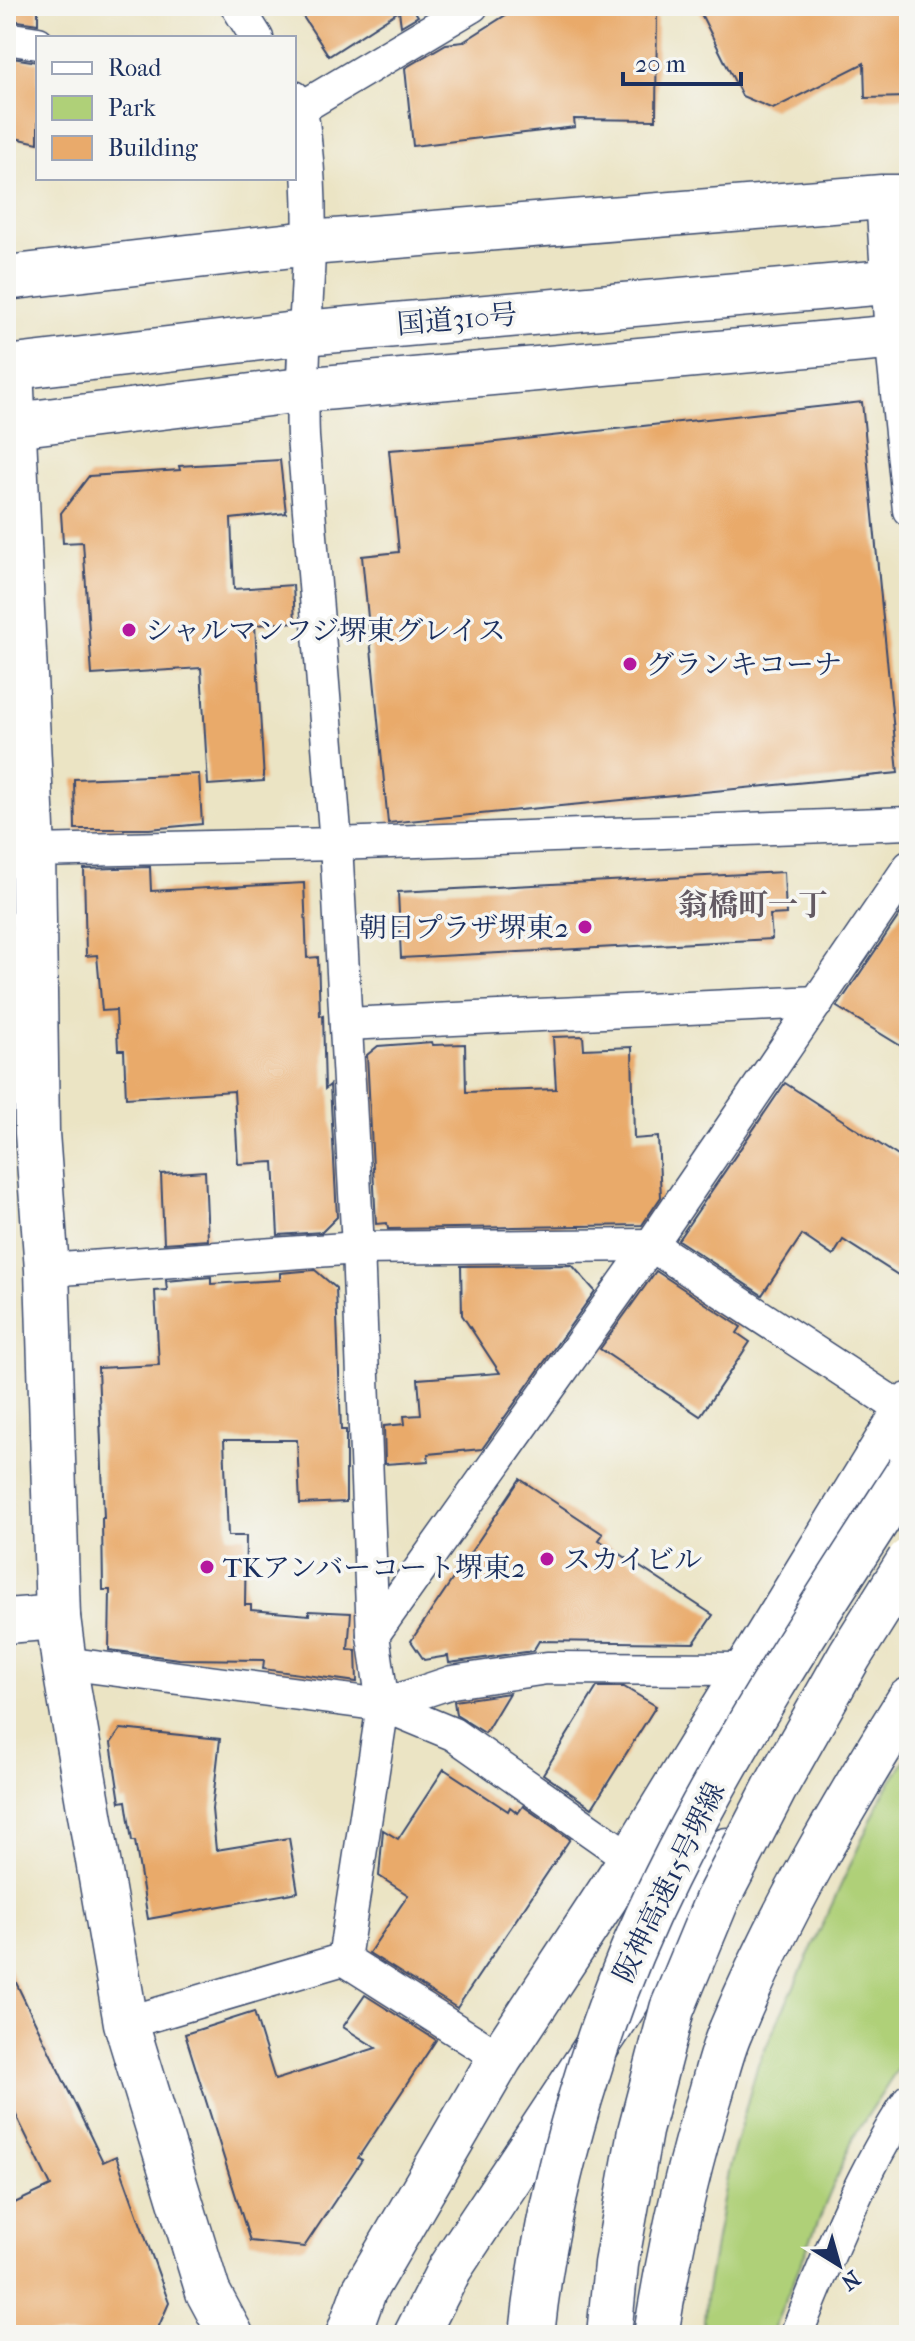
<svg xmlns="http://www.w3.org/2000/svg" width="915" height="2341" viewBox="0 0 915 2341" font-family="'IM FELL French Canon','Noto Serif JP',serif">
<rect width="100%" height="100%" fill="#f6f6f2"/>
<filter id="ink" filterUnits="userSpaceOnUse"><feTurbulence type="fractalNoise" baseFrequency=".0125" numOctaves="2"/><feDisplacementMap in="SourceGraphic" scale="16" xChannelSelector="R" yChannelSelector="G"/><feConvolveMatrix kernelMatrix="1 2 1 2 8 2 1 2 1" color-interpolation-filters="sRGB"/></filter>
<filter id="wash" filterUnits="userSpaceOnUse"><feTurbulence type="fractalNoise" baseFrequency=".006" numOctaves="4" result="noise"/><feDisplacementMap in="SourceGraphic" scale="32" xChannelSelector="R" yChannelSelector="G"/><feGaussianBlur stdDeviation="1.8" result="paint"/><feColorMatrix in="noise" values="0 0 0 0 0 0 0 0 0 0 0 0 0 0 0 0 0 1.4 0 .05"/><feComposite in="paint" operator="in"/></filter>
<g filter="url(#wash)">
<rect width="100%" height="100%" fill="#ebe4c4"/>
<polygon fill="#afd078" stroke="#65806b" stroke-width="2" points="909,1754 909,2052 853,2138 771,2335 703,2335 706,2296 728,2171 758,2064 884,1792"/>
<g id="blocks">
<g fill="#e9aa6b">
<polygon points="13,6 38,6 38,24 11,20"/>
<polygon points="296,6 411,6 418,16 401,26 399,11 329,56"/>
<polygon points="571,6 657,6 656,120 574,119 575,127 413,146 405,68 446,44 463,42 509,13"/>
<polygon points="697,6 909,6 909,97 865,98 864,63 773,109 742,96"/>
<polygon points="6,57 38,62 38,143 6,136"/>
<polygon points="862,402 898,773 388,823 362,556 399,552 389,450 487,443"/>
<polygon points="280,460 286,513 231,519 234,589 293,585 295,622 255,625 264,781 208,785 201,668 92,675 83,542 63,543 61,513 89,476 180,470 179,466"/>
<polygon points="199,774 202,824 149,829 75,829 74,779"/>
<polygon points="150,867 151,891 304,883 307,958 318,957 320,1016 323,1015 325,1089 330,1085 337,1217 322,1232 278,1235 274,1162 238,1164 234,1091 126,1098 124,1050 118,1050 116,1010 102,1011 97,955 86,956 84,869"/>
<polygon points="784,872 786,914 770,915 772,939 401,958 398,892"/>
<polygon points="909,901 909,1051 837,1007"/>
<polygon points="583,1036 584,1049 632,1047 634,1139 658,1137 661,1197 642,1225 388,1229 387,1223 376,1224 367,1055 378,1046 432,1042 433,1045 465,1044 466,1092 556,1089 553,1037"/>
<polygon points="785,1083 909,1163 909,1282 843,1240 833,1256 802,1235 762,1295 678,1240"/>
<polygon points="205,1171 208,1240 164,1243 161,1174"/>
<polygon points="572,1265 595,1291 482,1449 428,1454 429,1461 385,1464 384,1426 405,1424 404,1416 421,1415 418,1379 500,1373 462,1315 461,1266"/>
<polygon points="315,1270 336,1288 341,1430 346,1430 346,1502 300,1504 297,1440 224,1440 228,1536 246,1536 245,1605 251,1605 251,1610 309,1615 309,1611 351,1613 348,1649 356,1650 357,1682 263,1669 264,1660 179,1659 109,1650 110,1590 103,1590 102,1518 104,1518 98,1368 159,1365 155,1291 167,1290 166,1281 211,1277 211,1284 280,1280 280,1273"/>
<polygon points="656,1271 741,1327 737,1333 750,1342 700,1416 600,1349"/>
<polygon points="520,1479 603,1534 599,1540 713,1615 694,1643 539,1641 533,1651 449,1663 448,1656 424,1660 411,1641"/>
<polygon points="597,1687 624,1687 656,1706 592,1808 543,1774"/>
<polygon points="509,1693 485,1733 456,1715 454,1701"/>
<polygon points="121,1729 220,1739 212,1809 216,1850 289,1838 298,1892 148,1919 135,1841 132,1841 126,1801 120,1802 111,1743"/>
<polygon points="444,1769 508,1811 510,1807 518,1813 523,1806 570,1839 457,2008 369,1953 408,1895 379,1876 383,1830 398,1839"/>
<polygon points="6,1962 103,2162 116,2156 169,2303 155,2335 6,2335 6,2207 51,2186 6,2095"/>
<polygon points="365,1995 436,2040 358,2158 362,2160 304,2247 250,2241 185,2034 254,2012 275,2080 376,2048 343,2027"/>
</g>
</g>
</g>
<g filter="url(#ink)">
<use href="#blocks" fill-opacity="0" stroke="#3a4a6d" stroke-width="2"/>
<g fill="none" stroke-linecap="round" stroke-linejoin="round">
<g stroke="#3a4a6d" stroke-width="35">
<g id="street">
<polyline points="237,6 257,38"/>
<polyline points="6,38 38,43"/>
<path d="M294,97C304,113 304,131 306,150C317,245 299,341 303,437L336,844L358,1248L373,1635L383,1705L344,1959L500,2058"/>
<polyline points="301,108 472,6"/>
<polyline points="882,197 891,336 909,510"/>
<polyline points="33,851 336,844 909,823"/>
<polyline points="346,1024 818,1002"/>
<polyline points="47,1270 358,1248 651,1245 905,1411"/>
<polyline points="373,1635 651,1245 909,867"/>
<polyline points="64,1663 383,1705 453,1734 631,1859"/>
<polyline points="383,1705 452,1682 547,1668 747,1669"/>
<polyline points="126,2023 344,1959"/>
<path d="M796,2335C829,2254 861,2173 909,2100"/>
</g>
</g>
<g stroke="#3a4a6d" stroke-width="47">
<g id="secondary">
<polyline points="11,368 33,851 37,1133 47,1270 58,1617 64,1663 126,2023 208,2292 231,2335"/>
<polyline points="6,1621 58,1617"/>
<polyline points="348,2335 364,2291 500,2058 631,1859 909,1405"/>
<polyline points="416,2335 450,2268 727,1850"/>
</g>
</g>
<g stroke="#3a4a6d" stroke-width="47">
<g id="highway">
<polyline points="6,278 310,243 882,197 909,197"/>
<polyline points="6,368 304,333 909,280"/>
<polyline points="6,426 301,390 909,336"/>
<path d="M656,2335C669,2253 686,2172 711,2093C717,2072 722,2050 731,2030C779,1914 843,1806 909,1700"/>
</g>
</g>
<use href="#street" stroke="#fff" stroke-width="32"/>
<use href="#secondary" stroke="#fff" stroke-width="44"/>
<use href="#highway" stroke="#fff" stroke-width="44"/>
<g stroke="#3a4a6d" stroke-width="47" stroke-linecap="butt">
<g id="highway-bridge">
<path d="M532,2335C547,2186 599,2011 666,1877C736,1735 823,1604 909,1471"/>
<polyline points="609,2335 616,2264 640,2131 672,2009 717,1900 776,1786 850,1655 909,1561"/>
</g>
</g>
<use href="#highway-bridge" stroke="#fff" stroke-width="44"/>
</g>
</g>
<g fill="#b5179e" stroke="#f6f6f2" stroke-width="3">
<circle cx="129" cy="630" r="8"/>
<circle cx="630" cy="664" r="8"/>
<circle cx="585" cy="927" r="8"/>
<circle cx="547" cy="1559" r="8"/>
<circle cx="207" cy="1567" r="8"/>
</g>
<g text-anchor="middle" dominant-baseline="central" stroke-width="7" stroke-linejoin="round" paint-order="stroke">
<g font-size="28" fill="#1b2f5e" stroke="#f6f6f2">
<text transform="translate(457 319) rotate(-5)">国道310号</text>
<text transform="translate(669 1882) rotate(-64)">阪神高速15号堺線</text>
</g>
<g font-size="28" fill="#1b2f5e" stroke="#f6f6f2" text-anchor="start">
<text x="145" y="630">シャルマンフジ堺東グレイス</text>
<text x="646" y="664">グランキコーナ</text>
<text x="569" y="927" text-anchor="end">朝日プラザ堺東2</text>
<text x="563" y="1559">スカイビル</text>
<text x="223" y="1567">TKアンバーコート堺東2</text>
</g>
<g font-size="30" font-weight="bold" fill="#635a63" stroke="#f6f6f2">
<text x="753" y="905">翁橋町一丁</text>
</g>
</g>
<rect width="915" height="2341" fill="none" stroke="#f6f6f2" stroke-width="32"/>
<rect x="36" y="36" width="260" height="144" fill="#f6f6f2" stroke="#9ea6b7" stroke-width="2"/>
<rect x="52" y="62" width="40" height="12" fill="#ffffff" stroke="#9ea6b7" stroke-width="2"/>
<text x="108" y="76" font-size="24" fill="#1b2f5e">Road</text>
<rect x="52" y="96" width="40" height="24" fill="#afd078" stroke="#9ea6b7" stroke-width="2"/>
<text x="108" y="116" font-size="24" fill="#1b2f5e">Park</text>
<rect x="52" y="136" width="40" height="24" fill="#e9aa6b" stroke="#9ea6b7" stroke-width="2"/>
<text x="108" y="156" font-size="24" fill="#1b2f5e">Building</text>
<g transform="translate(839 2265) rotate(143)" stroke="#f6f6f2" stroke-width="6" paint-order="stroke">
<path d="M0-6L14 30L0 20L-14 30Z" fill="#1b2f5e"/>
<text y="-12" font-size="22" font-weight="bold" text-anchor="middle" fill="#1b2f5e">N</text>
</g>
<path d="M623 72v12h118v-12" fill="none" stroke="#1b2f5e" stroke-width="4"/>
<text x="635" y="72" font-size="24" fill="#1b2f5e" stroke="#f6f6f2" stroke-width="6" paint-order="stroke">20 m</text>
</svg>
